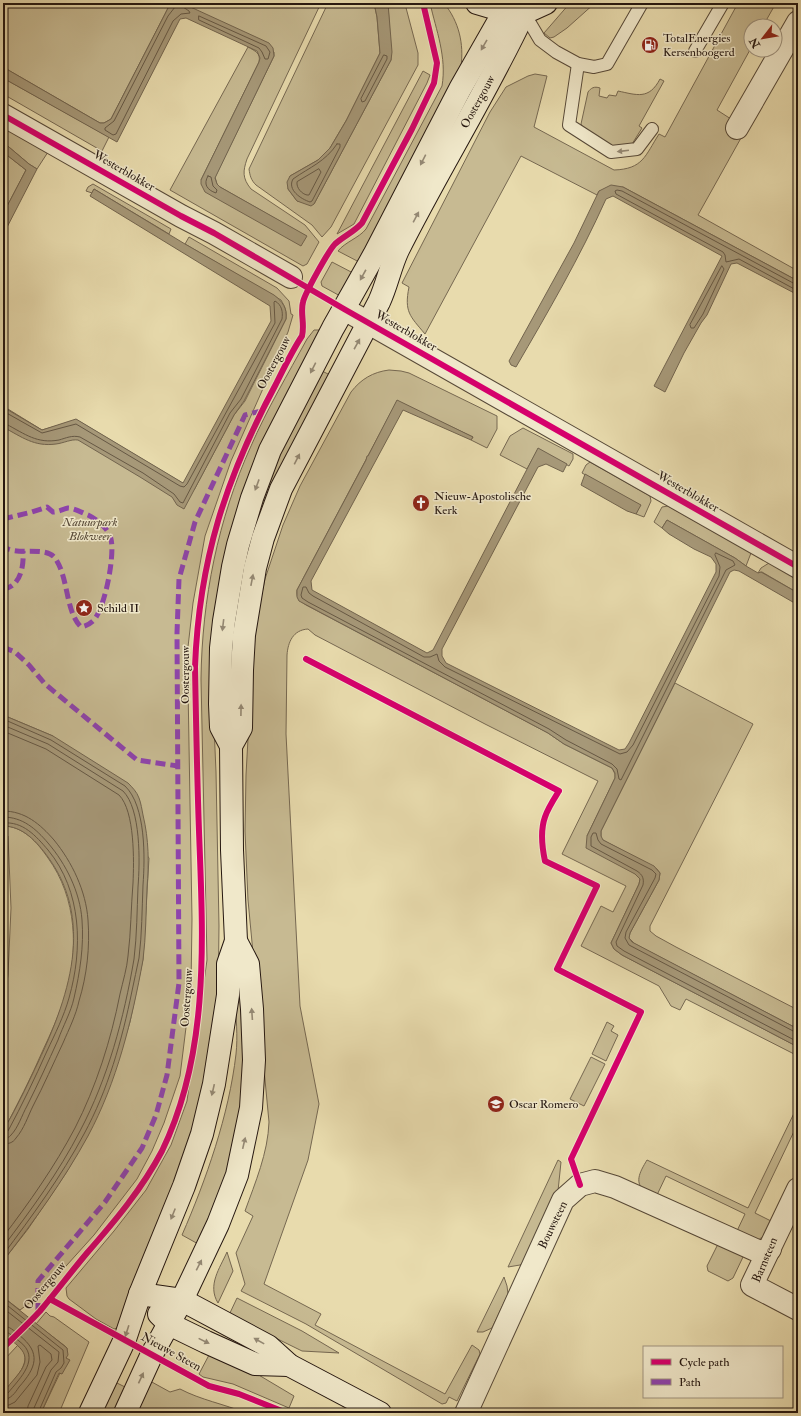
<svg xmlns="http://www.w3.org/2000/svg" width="801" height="1416" viewBox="0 0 801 1416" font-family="'IM FELL Double Pica',serif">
<rect width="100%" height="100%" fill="#e8dbad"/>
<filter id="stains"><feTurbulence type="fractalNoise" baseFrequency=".005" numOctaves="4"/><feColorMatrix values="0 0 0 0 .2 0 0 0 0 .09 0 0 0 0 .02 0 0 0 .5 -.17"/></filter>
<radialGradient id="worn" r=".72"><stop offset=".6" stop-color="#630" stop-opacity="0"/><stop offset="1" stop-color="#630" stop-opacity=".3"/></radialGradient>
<g fill="#c7ba92" stroke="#766851">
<polygon points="3,3 174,3 169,6 165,14 111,119 104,123 100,123 3,67"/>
<path d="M181,3H321L247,159C243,171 242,178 251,189L305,225L319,242L307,264L303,266L170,190L248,47C255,51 261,53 259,62L201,180L306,236L220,187L217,184L215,177L274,56V52Z"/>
<path d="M328,3H374L377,17L380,53L347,119L330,148L318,160L290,176L288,189L297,201L314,204L391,60L388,3H399L400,5L405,4L418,53V65L331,227L322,237L312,225L256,185C251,180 250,176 249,169Z"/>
<path d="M430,3H444C459,22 464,43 461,67L361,263L338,251C345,242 359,238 366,229L442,86C447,57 436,30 430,3Z"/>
<polygon points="570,3 595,3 567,28 554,37 550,38 544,33"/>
<path d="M738,3H776L763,26H751V48L717,110L731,119L726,130L741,138L698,215L798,271V281L623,187L599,191L597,195L521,156L425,334C410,316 404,312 409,287L402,283L490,112L506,87L528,76L535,74L547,76L534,127L614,170C643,169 645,156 659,134L665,137Z"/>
<polygon points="423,71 430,75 427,83 354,224 337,234"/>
<polygon points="3,78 109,137 102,151 3,94"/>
<path d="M660,79L664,81L639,126L642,128L632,144L615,147L585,131L581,124L588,92C591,88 594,86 600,88L599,96L607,98L609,95L616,96L618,91C637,95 649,100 660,79Z"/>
<polygon points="3,126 48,152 37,169 29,164 3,142"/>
<polygon points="3,152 26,170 3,214"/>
<polygon points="93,184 171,229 169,234 94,189 92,193 86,191 88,187"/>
<path d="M189,237L277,288L289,301L291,314L293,315L288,332L231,461L205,536L193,603L188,647V686L192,919L191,987L180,1076L164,1123L152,1151L137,1179L94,1235L40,1295L20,1310L3,1297V1261L28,1229L66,1173L88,1135L117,1064L130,1022L143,959L149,858L53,736L3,715V406L42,430L77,420L194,490L234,415L245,401L286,319C287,311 285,307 281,300L185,244Z"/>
<polygon points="332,262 355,274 342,297 322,286 321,282"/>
<path d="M314,330H322L276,420L212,680L216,772L219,926L218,1008L196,1131L117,1328L114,1329L96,1319L69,1299L67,1296L66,1288L114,1231L146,1190L171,1145L187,1101L207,960L201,679C202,599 218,519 251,446C267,409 288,374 307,339Z"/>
<polygon points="320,370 332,376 284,467 234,688 229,652 238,579 277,455"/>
<path d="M389,370L401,371L409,373L497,416V429L487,448L471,440L473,437L397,401L297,590C296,599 300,601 306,605L548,733L564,744L612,768L615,774V778L587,836L638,876L640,879L639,884L611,943L614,949L622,955L798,1047V1056L686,999L680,1010L671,1006L659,986L581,946L601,906L613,912L626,886L562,854L598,781L485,724L315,635L308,629C293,630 288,642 287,655L286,734L300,1006L319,1104L308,1160L264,1284L321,1314L315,1325L445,1394L472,1345L479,1350L480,1354L457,1401L449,1397L446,1403L442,1404L306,1324L241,1291L245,1284L236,1253L253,1216L245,1211C255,1183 268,1153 269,1122L248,900L245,831L246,775L254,630L265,579L283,525L300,486L351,392C361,379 373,372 389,370Z"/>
<polygon points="523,428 573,454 573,459 569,466 538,449 527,469 500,455 510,436"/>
<polygon points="590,462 650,496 651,501 644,517 636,514 640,505 582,473 586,465"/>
<polygon points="668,506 751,553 746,566 735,558 667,520 662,528 654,522 662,507"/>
<polygon points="769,563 798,579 798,593 762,572 758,573 761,568"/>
<polygon points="675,683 753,724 650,926 650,931 656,936 676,947 798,1010 798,1029 635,944 629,938 630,933 659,880 660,873 657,869 603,840 601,838 601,831"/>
<path d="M3,826C23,826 37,842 48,858C77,898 79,951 65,997C59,1015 51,1033 43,1050C31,1078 17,1105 3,1132V1012L8,975L11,908L8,836L3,837Z"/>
<path d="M235,999H242C248,1060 243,1126 223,1185C216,1205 208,1225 200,1245L182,1235C206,1180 229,1115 236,1054C238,1036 236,1018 235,999Z"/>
<polygon points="607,1022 614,1026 611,1031 618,1035 606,1061 592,1054"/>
<polygon points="591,1057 605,1064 584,1106 570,1099"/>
<path d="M798,1105V1123L755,1213L771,1221C767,1230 765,1237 756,1241L736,1233L745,1214L666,1176L657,1195C652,1193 645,1191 642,1188C634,1180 643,1167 647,1160L748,1208Z"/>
<polygon points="558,1160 561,1162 558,1191 524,1262 520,1265 508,1267"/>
<polygon points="718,1244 743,1255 743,1257 733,1278 728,1281 708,1271 707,1266"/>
<path d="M227,1252L233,1271L218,1303C207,1285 220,1268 227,1252Z"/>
<polygon points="504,1277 507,1286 508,1294 492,1328 483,1332 477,1332"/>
<polygon points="237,1298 302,1331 339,1353 302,1351 229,1315"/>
<polygon points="46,1312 50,1316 54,1317 89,1342 59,1413 41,1413 60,1373 69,1360 66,1359 67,1348 65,1346 36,1324"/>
<path d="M18,1345C37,1359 13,1381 3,1393V1361Z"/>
<polygon points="209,1355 252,1371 294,1396 289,1408 233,1384 203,1377 199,1374"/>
<polygon points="111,1380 127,1388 114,1413 97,1413"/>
<path d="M150,1381L170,1392L180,1389C201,1400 224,1404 246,1413H133Z"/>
</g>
<g fill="#a69878" stroke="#72644e">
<polygon points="173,3 184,4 269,43 273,48 274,56 215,178 217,184 220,187 307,236 301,246 205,192 201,184 201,180 259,62 260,58 257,51 186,18 180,19 117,142 3,78 3,67 100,123 104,123 111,119 165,14 169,6"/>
<polygon points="374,3 388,3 392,52 391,60 314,204 311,206 297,201 288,189 287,182 290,176 318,160 330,148 346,121 380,53 377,17"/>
<polygon points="3,142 29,164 37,169 3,235 3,214 26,170 3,152"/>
<path d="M611,185L623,187L798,281V295L737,263L731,264L707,315L701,323L684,353L665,392L654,386L722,256L613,196L606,199C580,257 548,312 516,367L511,365L509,361L574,243L599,191Z"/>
<path d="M94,189L185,244L274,295C283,302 287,308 286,319L244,401L234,415L184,509L177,505L172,497L140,477L78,440C71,439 64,443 56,444C34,447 22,437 3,427V407L42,430L76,419L183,483L271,321L270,306L90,196Z"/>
<polygon points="397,400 473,437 471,440 403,410 311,581 312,590 427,653 433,650 538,448 567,464 563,472 546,464 538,467 442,649 442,656 446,663 619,750 625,749 629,743 716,572 716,564 711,557 694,549 669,534 662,528 667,520 735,558 746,566 758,573 761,572 798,593 798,605 739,571 734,570 730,572 601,831 601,836 603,840 654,866 660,873 659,880 630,933 629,938 632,942 798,1029 798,1047 622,955 614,949 611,943 639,884 640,879 635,874 586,848 587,836 615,778 615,773 612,768 564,744 548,733 299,601 297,597 297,590 366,460 367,456 368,456"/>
<polygon points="585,474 641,505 636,514 627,511 581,485"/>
<path d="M3,715L53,736L128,783C132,787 137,792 139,798C141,803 142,810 143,815C149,840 149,863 147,888C146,911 146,937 143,960C132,1020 117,1082 88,1136C64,1180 34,1221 3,1261C3,1229 3,1197 3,1165C3,1156 1,1139 3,1131C5,1126 9,1121 12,1115C19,1102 26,1088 32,1075C65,1007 98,926 48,857C37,842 23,826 3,826Z"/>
<path d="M3,1297L67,1348L68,1355L66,1358L70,1360L62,1374L59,1373L41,1413H3C3,1407 1,1397 4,1392C7,1387 12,1382 16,1377C35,1355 21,1348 3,1334Z"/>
</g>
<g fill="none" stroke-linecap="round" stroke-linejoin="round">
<g stroke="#665844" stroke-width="1">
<polyline points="175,3 175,7 168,16 114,121 105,128 105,130 113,135 116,134 173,21 181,14 190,13 189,11 183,7 182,3"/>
<polygon points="199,16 266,46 270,52 268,59 265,59 262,52 259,48 199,20"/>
<polygon points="384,55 387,56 387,59 365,101 362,102 361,99"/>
<path d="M337,144H340V147L312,201L310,202C301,199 287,190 293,179C310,167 325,162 337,144Z"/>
<path d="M319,169L321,172L309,195H307C302,194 296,188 297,182Z"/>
<path d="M208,176L211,177L213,186L217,190L216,193C207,190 203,184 208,176Z"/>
<polygon points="722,266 724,269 703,314 694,328 691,328 690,325"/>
<polyline points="798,284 795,284 622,191 617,190 615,191 616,194 723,252 725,255 726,262 739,259 798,291"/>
<path d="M3,411L42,433L76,424L180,486L184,487L187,484L275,323L274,302L275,301C282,305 283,312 282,319L241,399L230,413L183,503L180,502L174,494L143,473L80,437C72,435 66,438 59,440C37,444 25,434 6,424H3"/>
<polygon points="716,553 733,561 735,565 726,570 621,780 619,779 617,769 612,764 566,740 549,729 308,602 302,598 301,595 303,587 306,587 309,593 313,596 424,657 430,657 437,654 439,661 445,667 620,754 627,752 633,745 719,576 720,567 715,555"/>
<path d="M3,719L51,740L125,786C146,806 145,858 143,885C142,909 142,934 139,958C137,969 134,980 132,991C122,1040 108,1090 84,1134C61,1177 32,1216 3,1255"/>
<path d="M3,725L48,744L123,791C141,809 140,862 138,887C137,910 137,935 134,959C124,1018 108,1078 80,1131C59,1172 31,1210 3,1247"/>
<path d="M3,731L46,749L119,795C135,811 134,862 133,883C131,907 131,932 128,956C127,968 123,981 120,994C111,1040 96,1087 75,1128C55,1166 29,1203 3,1237"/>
<path d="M3,811C25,811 40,824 54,840C72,862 86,891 88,920C90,947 87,975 79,1001C76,1015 69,1029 63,1043C53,1064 44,1085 33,1106C28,1116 24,1129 16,1138C13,1143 8,1144 3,1144"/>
<path d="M3,817C23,817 36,829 48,843C66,864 80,892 82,920C84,946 80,972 74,998C71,1012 63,1026 58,1040C48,1062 38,1084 27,1106C22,1115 18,1128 11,1135C9,1138 6,1138 3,1138"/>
<path d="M3,823C23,821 36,836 48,850C82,891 83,949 69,998C64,1016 55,1034 47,1051C35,1078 22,1105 8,1131L3,1133"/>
<path d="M798,1033L795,1032L629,945L625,938L626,932L655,878L656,874L652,870L601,844L598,840L596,833H593L591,837V846L637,871C643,875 644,879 643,885L616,942L617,946L624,951L798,1042"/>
<polyline points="3,1302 63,1350 64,1363 61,1368 56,1372 38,1413"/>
<polyline points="3,1308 59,1352 58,1362 51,1370 34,1408 33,1413"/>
<path d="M3,1326C10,1326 14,1331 19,1335C42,1353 36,1368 19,1387C15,1393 11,1399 3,1400"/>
<path d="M3,1331C9,1332 14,1337 19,1341C42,1358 20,1378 8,1393L3,1395"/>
<polyline points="3,1406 9,1405 15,1402 37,1375 40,1362 38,1346 40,1345 51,1354 52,1360 46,1367 28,1406 27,1413"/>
</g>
<g stroke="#564837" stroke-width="14">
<g id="lane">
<polyline points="524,13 540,40 556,52 578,64 594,67 607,64 642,3"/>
<polyline points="695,51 723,3"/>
<polyline points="578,64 569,125 611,152 637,149 652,129"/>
</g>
</g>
<g stroke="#564837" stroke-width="24">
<g id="street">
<polyline points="3,115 181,216 214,233 291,277"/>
<polyline points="737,128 798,22"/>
<polyline points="344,309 798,567"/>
<polyline points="798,1189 752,1285 798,1309"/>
<polyline points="466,1413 563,1200 580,1185 595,1181 615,1187 760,1252 770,1249"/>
</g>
</g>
<g stroke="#251710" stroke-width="24">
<g id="secondary">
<polyline points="477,3 504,11 524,13 546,3"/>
<path d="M231,746L241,728L242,670L244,635L255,568L263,538L281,489L379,302C387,285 390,267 398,250C438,170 486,94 524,13"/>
<polyline points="140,1294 182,1300 268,1346 289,1365 380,1413"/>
<polyline points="159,1314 169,1324 206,1342 255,1364 289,1365"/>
<polyline points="90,1413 125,1339 140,1294 184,1186 202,1134 214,1084 228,995 228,964 236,941"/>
<polyline points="125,1413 152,1354 182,1300 218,1224 237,1175 251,1108 254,1060 252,1009 248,964 236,941 232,850 231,746 221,727 220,704 221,648 224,621 233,567 238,545 252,498 270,450 333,328 374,255 460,89 509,3"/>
</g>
</g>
<use href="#lane" stroke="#f0e8ca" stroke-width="12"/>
<use href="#street" stroke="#f0e8ca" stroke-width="22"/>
<use href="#secondary" stroke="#f0e8ca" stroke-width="22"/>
<g stroke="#8e44ad" stroke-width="5" stroke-dasharray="10 5" stroke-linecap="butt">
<path d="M3,519L32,512L47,507L53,512C58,512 63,509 68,508C74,508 83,513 88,515C98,520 108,528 111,539C115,556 105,607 94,620C90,624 86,626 81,627C65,611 69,578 55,558C46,545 15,557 3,546"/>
<path d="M3,589C21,587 24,565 23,551"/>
<polyline points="3,647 15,652 29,665 45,684 137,760 178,766"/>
<polyline points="38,1313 38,1281 105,1202 142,1148 156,1115 167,1075 179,983 177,633 179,579 195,522 245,415 261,411"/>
</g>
<g stroke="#f0e8ca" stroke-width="8">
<g id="cycleway">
<polyline points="3,115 181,216 214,233 344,309 798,567"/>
<path d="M306,659L559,791C554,799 548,808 545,817C540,831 542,847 545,861L597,886L557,969L641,1012L571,1159L580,1185"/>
<polyline points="50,1299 209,1386 239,1394 287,1413"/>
<path d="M3,1348C15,1336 28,1324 40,1311C56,1292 71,1272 87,1253C115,1221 142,1189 162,1151C210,1052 203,938 199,831C197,776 196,722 195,667C199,560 226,477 276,384C284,368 292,351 302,336C305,324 300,313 303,302C305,293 329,250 335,244C344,236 354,232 362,223L412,129L434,83L437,63L423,3"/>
</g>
</g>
<use href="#cycleway" stroke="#d6006c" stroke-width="6"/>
</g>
<defs><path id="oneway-solid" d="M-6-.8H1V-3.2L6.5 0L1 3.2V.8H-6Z"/></defs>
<g fill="#958a76">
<use href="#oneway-solid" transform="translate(484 45) rotate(120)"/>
<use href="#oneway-solid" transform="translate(623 151) rotate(173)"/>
<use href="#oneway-solid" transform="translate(423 160) rotate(117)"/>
<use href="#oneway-solid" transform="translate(416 217) rotate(-62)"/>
<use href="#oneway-solid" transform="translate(363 275) rotate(119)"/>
<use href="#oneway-solid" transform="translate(357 344) rotate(-61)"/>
<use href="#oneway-solid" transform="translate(313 368) rotate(117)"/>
<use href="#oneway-solid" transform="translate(297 459) rotate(-63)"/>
<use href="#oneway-solid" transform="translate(257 485) rotate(110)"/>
<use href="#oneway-solid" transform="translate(252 580) rotate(-79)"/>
<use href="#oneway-solid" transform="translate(223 625) rotate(97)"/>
<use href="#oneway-solid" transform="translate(241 710) rotate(-89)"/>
<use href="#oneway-solid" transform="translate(252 1014) rotate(-94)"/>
<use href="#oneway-solid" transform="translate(213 1090) rotate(103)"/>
<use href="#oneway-solid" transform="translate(244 1143) rotate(-77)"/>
<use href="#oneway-solid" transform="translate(173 1214) rotate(112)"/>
<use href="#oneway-solid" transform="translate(199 1265) rotate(-63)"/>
<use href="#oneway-solid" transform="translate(127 1331) rotate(108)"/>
<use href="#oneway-solid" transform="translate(204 1341) rotate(26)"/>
<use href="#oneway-solid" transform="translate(259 1341) rotate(-151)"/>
<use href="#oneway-solid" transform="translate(141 1378) rotate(-65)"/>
</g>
<defs>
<g id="fuel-disc" transform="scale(0.9)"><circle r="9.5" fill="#8f2418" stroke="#f0e8ca"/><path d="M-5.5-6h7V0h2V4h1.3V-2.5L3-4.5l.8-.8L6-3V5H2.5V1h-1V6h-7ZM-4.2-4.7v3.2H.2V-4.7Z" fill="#fff"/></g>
<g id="church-disc" transform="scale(0.9)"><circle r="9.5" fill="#8f2418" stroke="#f0e8ca"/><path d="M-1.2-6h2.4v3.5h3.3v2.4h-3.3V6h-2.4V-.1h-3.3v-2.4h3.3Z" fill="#fff"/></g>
<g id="sight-disc" transform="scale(0.9)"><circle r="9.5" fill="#8f2418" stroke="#f0e8ca"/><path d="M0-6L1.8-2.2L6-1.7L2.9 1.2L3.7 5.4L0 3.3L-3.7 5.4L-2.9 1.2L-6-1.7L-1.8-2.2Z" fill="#fff"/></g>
<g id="school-disc" transform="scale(0.9)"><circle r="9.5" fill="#8f2418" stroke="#f0e8ca"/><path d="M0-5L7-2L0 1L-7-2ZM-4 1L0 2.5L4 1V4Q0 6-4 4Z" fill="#fff"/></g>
</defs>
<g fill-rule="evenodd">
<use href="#fuel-disc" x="650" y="45"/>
<use href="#church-disc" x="421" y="503"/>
<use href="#sight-disc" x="84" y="608"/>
<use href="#school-disc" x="496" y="1104"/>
</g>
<g text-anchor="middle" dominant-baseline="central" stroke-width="3" stroke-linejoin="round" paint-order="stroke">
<g font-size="12" fill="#251710" stroke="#f0e8ca" text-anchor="start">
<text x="663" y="38">TotalEnergies<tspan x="663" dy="14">Kersenboogerd</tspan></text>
<text x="434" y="496">Nieuw-Apostolische<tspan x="434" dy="14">Kerk</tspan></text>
<text x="97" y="608">Schild II</text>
<text x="509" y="1104">Oscar Romero</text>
</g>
<g font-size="12" fill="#251710" stroke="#f0e8ca">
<text transform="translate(478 102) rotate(-61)">Oostergouw</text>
<text transform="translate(124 171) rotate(30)">Westerblokker</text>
<text transform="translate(406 331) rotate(30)">Westerblokker</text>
<text transform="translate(274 363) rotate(-62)">Oostergouw</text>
<text transform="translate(688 492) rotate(30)">Westerblokker</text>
<text transform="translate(185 675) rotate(-90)">Oostergouw</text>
<text transform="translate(187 998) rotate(-86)">Oostergouw</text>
<text transform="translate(553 1225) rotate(-64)">Bouwsteen</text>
<text transform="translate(765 1260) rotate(-67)">Barnsteen</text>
<text transform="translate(45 1286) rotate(-50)">Oostergouw</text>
<text transform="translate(171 1352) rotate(29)">Nieuwe Steen</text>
</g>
<g font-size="12" font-style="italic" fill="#564837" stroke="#f0e8ca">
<text x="90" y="522">Natuurpark<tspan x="90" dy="14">Blokweer</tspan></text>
</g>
</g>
<rect width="801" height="1416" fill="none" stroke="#e8dbad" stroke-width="16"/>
<rect x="4" y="4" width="793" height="1408" fill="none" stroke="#251710" stroke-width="2"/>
<rect x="8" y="8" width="785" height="1400" fill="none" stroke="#251710"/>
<rect x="643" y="1346" width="140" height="52" fill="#f0e8ca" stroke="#9f9480"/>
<rect x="651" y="1359" width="20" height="6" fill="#d6006c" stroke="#9f9480"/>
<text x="679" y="1366" font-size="12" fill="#251710">Cycle path</text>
<rect x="651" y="1379" width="20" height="6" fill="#8e44ad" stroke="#9f9480"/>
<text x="679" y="1386" font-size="12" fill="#251710">Path</text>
<g transform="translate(763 38) rotate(239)"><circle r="19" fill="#f0e8ca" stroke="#9f9480"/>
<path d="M0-3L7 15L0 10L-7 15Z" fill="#8f2418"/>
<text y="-6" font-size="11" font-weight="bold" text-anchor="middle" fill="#251710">N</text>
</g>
<rect width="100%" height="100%" filter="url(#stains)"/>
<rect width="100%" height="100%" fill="url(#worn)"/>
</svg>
